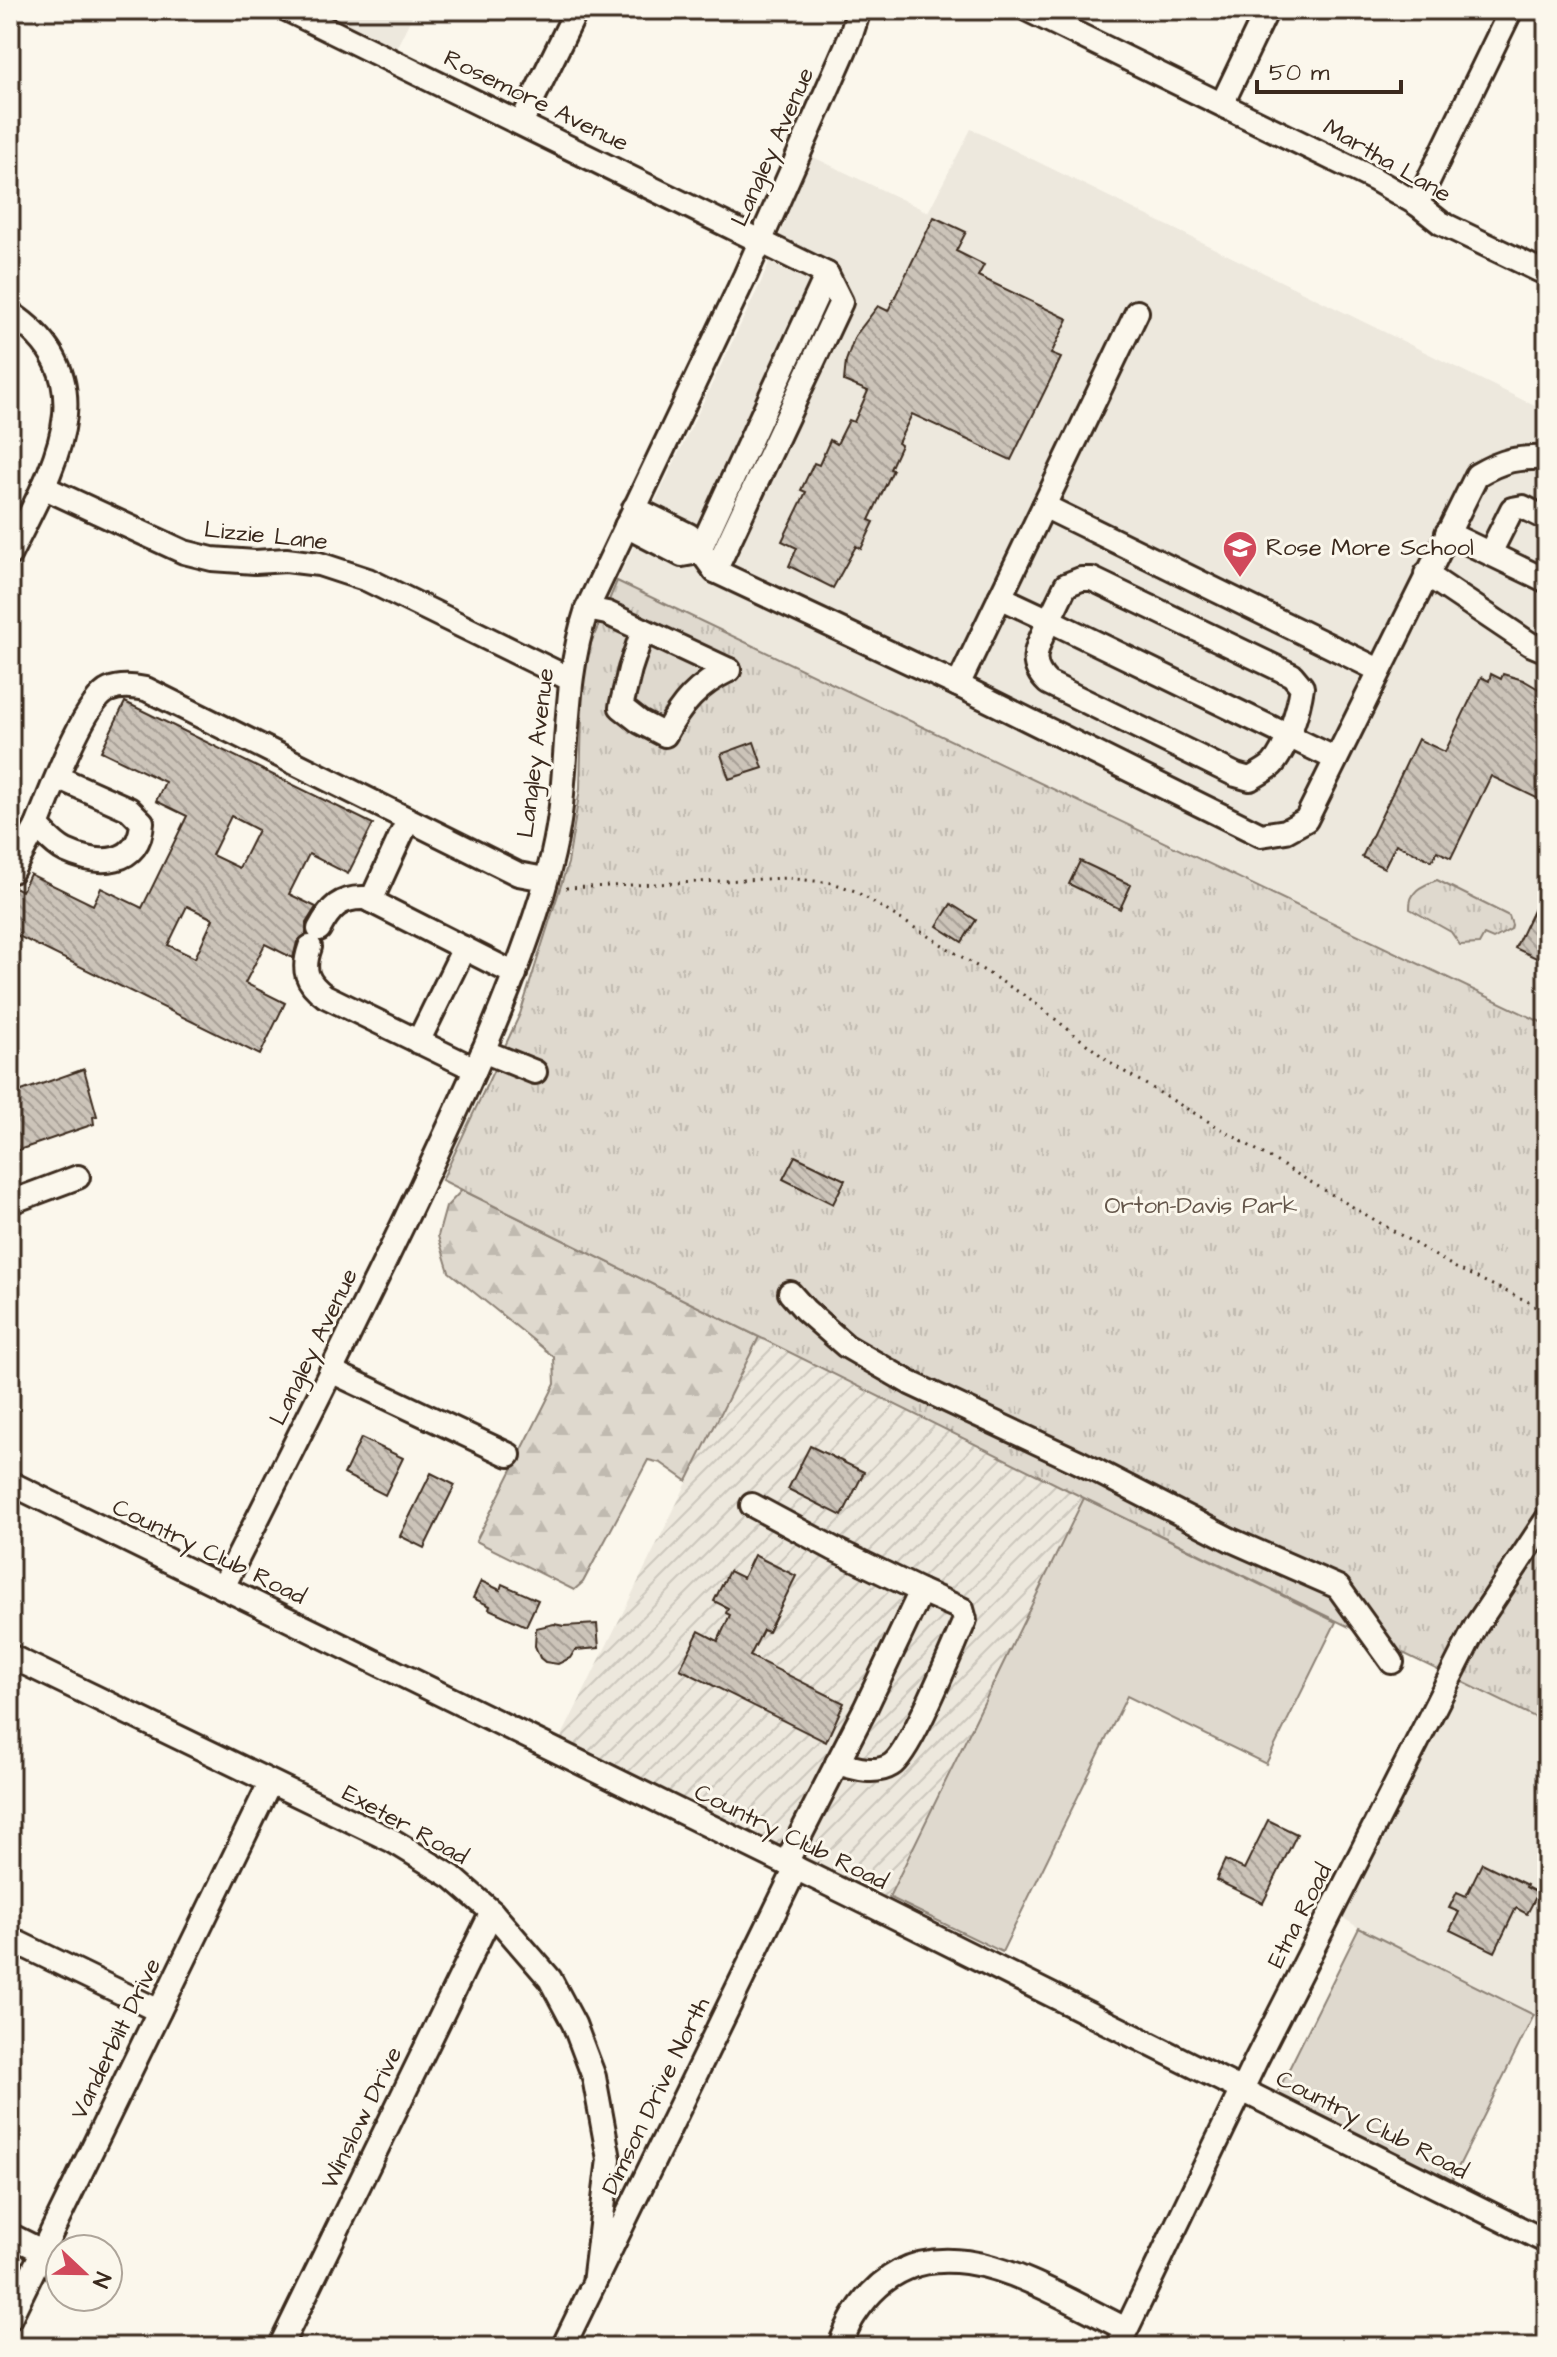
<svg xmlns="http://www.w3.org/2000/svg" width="1557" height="2357" viewBox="0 0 1557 2357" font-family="'Architects Daughter',sans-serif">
<defs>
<pattern id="industrial-furrows" width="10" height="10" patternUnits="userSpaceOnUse" patternTransform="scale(2)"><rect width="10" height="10" fill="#ede8dd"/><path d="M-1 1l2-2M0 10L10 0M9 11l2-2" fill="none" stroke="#ccc7bd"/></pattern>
<pattern id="forest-firs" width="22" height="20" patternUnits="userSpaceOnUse" patternTransform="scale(2)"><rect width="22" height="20" fill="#dfd9ce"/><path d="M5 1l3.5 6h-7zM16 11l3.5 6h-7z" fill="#c0bab0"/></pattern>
<pattern id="park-tufts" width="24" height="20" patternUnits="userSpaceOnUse" patternTransform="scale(2)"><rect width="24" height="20" fill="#dfd9ce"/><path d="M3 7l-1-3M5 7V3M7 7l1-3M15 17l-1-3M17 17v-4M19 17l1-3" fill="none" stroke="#c0bab0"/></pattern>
<pattern id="building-back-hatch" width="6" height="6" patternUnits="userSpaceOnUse" patternTransform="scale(2)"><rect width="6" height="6" fill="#ccc4b9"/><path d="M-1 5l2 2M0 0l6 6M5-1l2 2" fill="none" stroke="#a79f96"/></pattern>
</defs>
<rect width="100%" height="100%" fill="#fbf7ec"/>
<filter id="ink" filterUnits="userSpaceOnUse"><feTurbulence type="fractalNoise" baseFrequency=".0125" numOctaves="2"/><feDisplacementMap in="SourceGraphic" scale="16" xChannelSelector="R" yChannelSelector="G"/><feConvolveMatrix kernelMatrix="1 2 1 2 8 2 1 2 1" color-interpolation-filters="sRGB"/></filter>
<g filter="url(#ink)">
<g fill="#ede8dd">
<polygon points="295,10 415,10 392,57"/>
<polygon points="971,129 1547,412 1547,1025 617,581 762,280 811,156 928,212"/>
<polygon points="1449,1676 1547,1723 1547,1990 1534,2015 1359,1928 1332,1911"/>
</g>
<polygon fill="url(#industrial-furrows)" points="759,1337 1084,1498 880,1913 554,1752"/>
<g fill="#dfd9ce" stroke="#8d8276" stroke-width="2">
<polygon points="1084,1498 1336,1622 1266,1764 1127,1696 1002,1952 889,1897"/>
<polygon points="1359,1928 1534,2015 1451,2182 1276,2095"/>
</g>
<polygon fill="url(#forest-firs)" stroke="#8d8276" stroke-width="2" points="462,1190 759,1337 687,1481 661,1463 648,1460 583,1582 574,1590 476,1541 555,1384 554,1357 449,1272 438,1236 446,1207"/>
<g fill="url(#park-tufts)" stroke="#8d8276" stroke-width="2">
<polygon points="617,581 1547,1025 1547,1723 1084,1498 442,1180 520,1014 568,863 580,789 583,676 591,643"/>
<path d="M1437,880L1509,916L1512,925L1511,929L1493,939L1484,935L1479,944L1460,945L1451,932L1410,909C1409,891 1421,886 1437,880Z"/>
</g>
<g fill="url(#building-back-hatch)" stroke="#3b2a1e" stroke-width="2" fill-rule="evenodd">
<polygon points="934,217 966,232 956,251 984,265 978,276 1068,319 1051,354 1061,358 1011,460 912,414 898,443 901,445 890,469 893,470 869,520 874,522 861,549 856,546 833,588 789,566 797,548 782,541 806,492 801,490 814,463 819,465 830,440 837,444 849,420 854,422 868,391 844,381 846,361 855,336 878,306 888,311"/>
<polygon points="1491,674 1501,679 1503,674 1523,680 1547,694 1547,803 1491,776 1451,858 1437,851 1432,861 1396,844 1384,868 1362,857 1418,739 1445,752 1481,677 1489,681"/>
<path d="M125,702L373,824L348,874L309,854L289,894L316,907L306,923V934L297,942L293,958L265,944L245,983L285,1003L260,1055L10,932V885L22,891L30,874L93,905L101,888L142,908L187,816L156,801L165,782L101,751ZM231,816L258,830L239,868L212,855ZM187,906L213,919L195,958L168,945Z"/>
<polygon points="754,742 763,768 729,779 721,754"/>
<polygon points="1080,861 1131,885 1120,909 1069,884"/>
<polygon points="1547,881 1547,963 1515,948"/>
<polygon points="951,904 976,920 962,942 937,926"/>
<polygon points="84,1069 97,1116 93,1117 94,1124 10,1153 10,1095"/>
<polygon points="795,1156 845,1180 833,1204 783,1179"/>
<polygon points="361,1438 403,1458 385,1495 344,1474"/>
<polygon points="810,1446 864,1472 842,1516 788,1489"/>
<polygon points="431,1473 455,1485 424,1548 400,1536"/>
<polygon points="754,1555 796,1576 768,1632 763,1630 750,1656 844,1703 826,1742 680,1669 699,1631 718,1641 730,1615 726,1613 728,1608 714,1601 729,1571 743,1578"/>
<polygon points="481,1581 500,1590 502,1584 538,1600 526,1626 489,1609 490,1606 473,1598"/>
<polygon points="554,1624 564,1626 597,1624 599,1648 575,1650 570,1658 558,1664 545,1662 540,1658 535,1646 536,1628"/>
<polygon points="1268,1820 1297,1834 1263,1903 1216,1880 1225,1860 1244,1869"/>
<polygon points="1482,1863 1527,1885 1526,1887 1538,1893 1527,1914 1516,1908 1495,1952 1450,1930 1459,1912 1449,1908 1457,1892 1466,1896"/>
</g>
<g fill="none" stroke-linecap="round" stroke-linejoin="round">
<g stroke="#3b2a1e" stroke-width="28">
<g id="minor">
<polyline points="288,10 827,274 841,302 715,571"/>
<polyline points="1028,10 1374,179 1417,204 1441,223 1547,274"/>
<polyline points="1222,104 1267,10"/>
<polyline points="521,123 575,13"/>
<polyline points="1417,204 1511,10"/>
<path d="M10,313C111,380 51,471 10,554"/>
<polyline points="43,487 184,552 212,559 255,562 286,560 319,564 368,580 570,679"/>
<polyline points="1044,506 1379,670"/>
<path d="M634,508L689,535L715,571L958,685L1261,835L1286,831L1306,820L1477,475C1503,460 1517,457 1547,458"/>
<polyline points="626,526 682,555 699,552"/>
<polyline points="1447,533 1547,581"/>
<polyline points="699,552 827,274"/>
<polyline points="1490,553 1512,509 1523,507 1547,519"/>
<polyline points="1426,574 1530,644 1547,651"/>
<path d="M1000,597L1049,620L1066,585L1081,579H1092L1292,675L1302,687C1299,708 1287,749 1272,765C1266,770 1257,775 1250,779L1236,775L1048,683C1025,661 1039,645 1049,620L1336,759"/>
<polyline points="587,609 607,613 729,670"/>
<path d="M643,630L630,669L621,707L640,722L665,735C681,704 698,685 729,670"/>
<polyline points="958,685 1137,312"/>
<path d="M57,777L129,809L142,822C140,866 99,866 66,851C55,846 45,834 37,826C48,799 84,700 109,690C122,685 133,687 146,689L518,874L545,879"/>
<polyline points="12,871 37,826"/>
<polyline points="371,901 408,820"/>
<path d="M319,929C330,908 340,897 365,898L515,974"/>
<path d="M310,947C302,970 306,982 325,996L475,1069"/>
<polyline points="418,1042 464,948"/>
<polyline points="483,1051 535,1072"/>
<polyline points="11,1202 78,1177"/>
<polyline points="790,1293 805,1310 846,1346 910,1383 1079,1462 1231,1540 1338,1587 1392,1662"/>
<polyline points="331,1371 509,1455"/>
<polyline points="10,1483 873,1906 1547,2242"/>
<polyline points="752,1505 834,1549 921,1591 865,1709 786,1863"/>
<path d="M223,1587C285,1465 346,1342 406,1218C456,1113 507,1007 542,895C551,865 560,825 562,794C568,731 567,669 587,609L745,276L850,38L859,10"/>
<polyline points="10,1656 393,1841 452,1877 492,1912 550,1979 574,2024 594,2077 609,2159 594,2283"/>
<path d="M837,1763C854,1768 875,1775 891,1765C911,1753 953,1646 965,1620L962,1609L921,1591"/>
<polyline points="10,1939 159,2011"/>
<polyline points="10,2235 42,2251"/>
<polyline points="10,2318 270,1783"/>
<polyline points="280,2347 492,1912"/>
<polyline points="563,2347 796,1868"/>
<path d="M839,2347C844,2336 848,2324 855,2314C925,2206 1043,2289 1126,2329"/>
<polyline points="1118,2347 1256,2060 1476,1626 1547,1519"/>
</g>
</g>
<polyline stroke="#3b2a1e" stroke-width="3" stroke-dasharray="2 6" stroke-linecap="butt" points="566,888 787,878 833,883 855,891 1030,999 1113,1065 1456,1268 1531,1303 1547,1319"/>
<use href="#minor" stroke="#fbf7ec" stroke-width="22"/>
</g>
</g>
<defs>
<g id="school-pin" transform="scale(1.8)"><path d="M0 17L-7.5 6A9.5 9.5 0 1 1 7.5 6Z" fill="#d1495b" stroke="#fbf7ec"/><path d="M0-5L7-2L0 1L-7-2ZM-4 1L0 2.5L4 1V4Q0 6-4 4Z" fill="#fff"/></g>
</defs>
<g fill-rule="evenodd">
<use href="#school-pin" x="1240" y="548"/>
</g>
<g text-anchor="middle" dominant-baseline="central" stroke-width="6" stroke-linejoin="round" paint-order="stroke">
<g font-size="24" fill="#3b2a1e" stroke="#fbf7ec">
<text transform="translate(536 101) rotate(26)">Rosemore Avenue</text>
<text transform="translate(773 147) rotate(-66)">Langley Avenue</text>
<text transform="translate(1387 161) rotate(30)">Martha Lane</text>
<text transform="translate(266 536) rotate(6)">Lizzie Lane</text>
<text transform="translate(536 753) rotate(-83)">Langley Avenue</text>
<text transform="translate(314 1347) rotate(-64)">Langley Avenue</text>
<text transform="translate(209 1552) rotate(26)">Country Club Road</text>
<text transform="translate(405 1825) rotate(29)">Exeter Road</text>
<text transform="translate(791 1837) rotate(26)">Country Club Road</text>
<text transform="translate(1300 1916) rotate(-63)">Etna Road</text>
<text transform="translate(116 2039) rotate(-64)">Vanderbilt Drive</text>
<text transform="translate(656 2096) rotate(-64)">Dimson Drive North</text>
<text transform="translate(362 2118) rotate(-64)">Winslow Drive</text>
<text transform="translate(1372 2125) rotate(27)">Country Club Road</text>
</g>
<g font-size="24" fill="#3b2a1e" stroke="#fbf7ec" text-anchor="start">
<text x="1266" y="548">Rose More School</text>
</g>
<g font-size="24" fill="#64564a" stroke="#fbf7ec">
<text x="1201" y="1206">Orton-Davis Park</text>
</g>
</g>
<rect width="1557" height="2357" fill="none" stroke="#fbf7ec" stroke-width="40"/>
<rect x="20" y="20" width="1517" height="2317" fill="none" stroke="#3b2a1e" stroke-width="3" filter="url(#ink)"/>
<g transform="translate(84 2273) rotate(112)"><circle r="38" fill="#fbf7ec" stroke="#aea59a" stroke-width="2"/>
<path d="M0-6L14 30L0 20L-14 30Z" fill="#d1495b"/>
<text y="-12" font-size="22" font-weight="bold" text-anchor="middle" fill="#3b2a1e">N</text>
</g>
<path d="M1257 80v12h144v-12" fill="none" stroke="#3b2a1e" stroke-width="4"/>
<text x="1269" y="80" font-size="24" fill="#3b2a1e" stroke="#fbf7ec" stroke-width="6" paint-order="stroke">50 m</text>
</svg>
